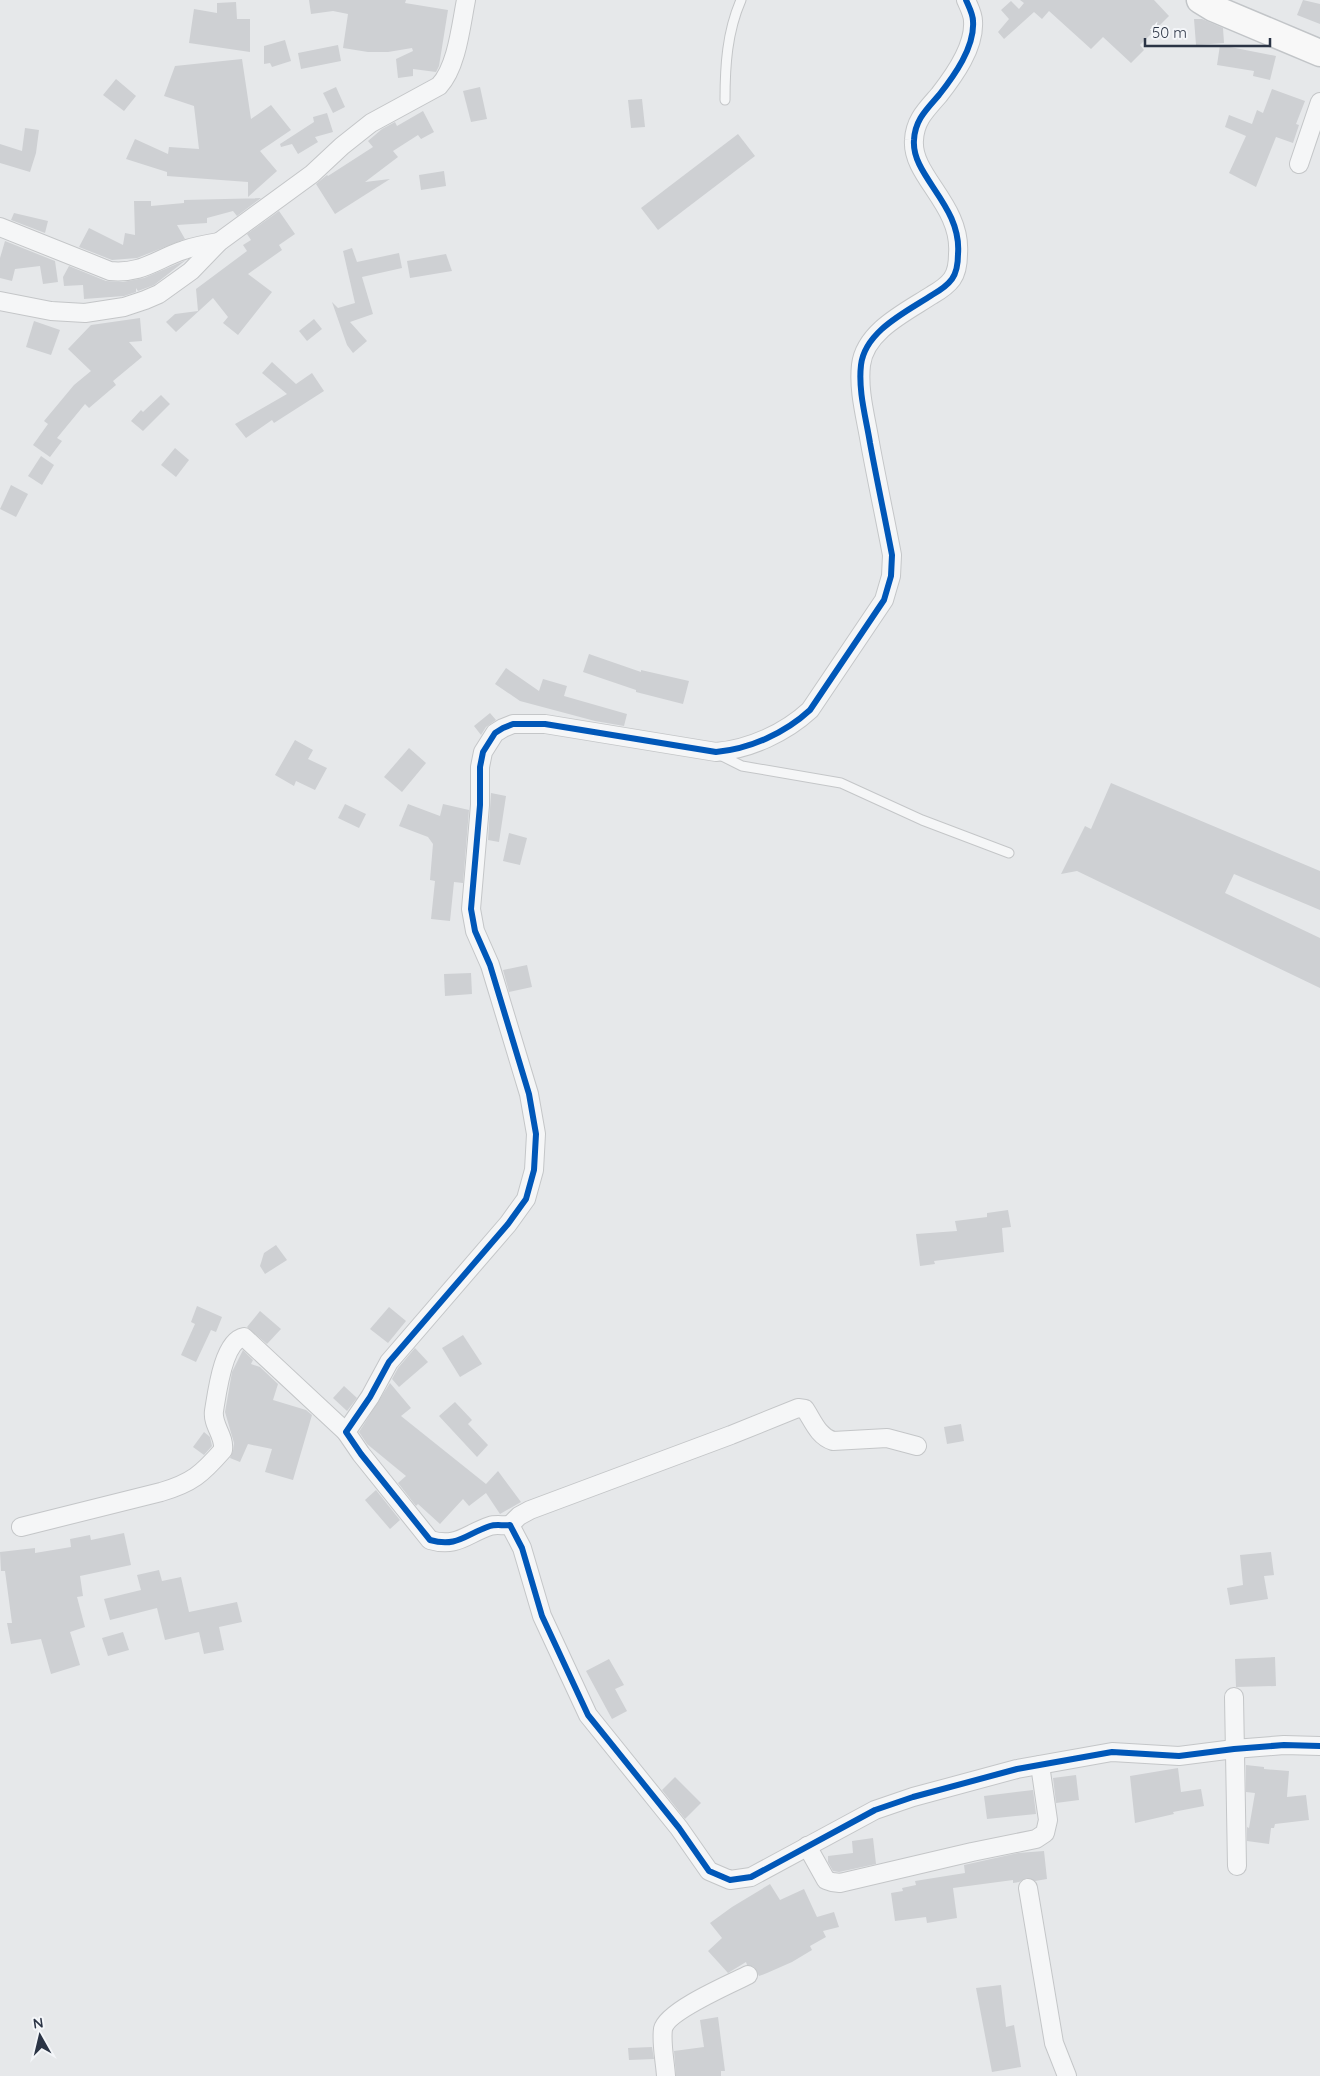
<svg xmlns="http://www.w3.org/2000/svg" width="1320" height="2076" viewBox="0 0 1320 2076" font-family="Quicksand,sans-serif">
<rect width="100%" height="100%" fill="#e6e8ea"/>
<g fill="#ced0d3">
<polygon points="309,0 406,0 405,3 448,10 439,66 436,72 413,69 413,76 398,78 396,59 413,51 412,48 388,52 368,52 343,48 348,14 333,11 311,14"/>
<polygon points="1020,0 1154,0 1169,16 1140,45 1144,50 1131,63 1103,37 1091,49 1049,11 1042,19 1034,12 1004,39 998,32 1009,19 1001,10 1011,1 1019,9 1024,3"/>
<polygon points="1303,0 1320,4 1320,24 1297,15"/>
<polygon points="236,2 237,19 250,19 250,52 189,43 194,9 217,13 217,3"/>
<polygon points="1194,19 1202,19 1223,28 1224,43 1196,45"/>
<polygon points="285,40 291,61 272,67 270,63 264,64 264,46"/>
<polygon points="338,45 341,61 301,69 298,53"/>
<polygon points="1220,45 1276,56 1270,80 1253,76 1254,71 1217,65"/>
<polygon points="242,59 251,119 271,105 291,130 260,151 277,171 248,197 248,182 167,176 167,172 126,159 135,139 168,154 169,147 199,149 194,106 164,96 175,66"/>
<polygon points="116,79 136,96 124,111 103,95"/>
<polygon points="336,87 345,107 333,113 323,93"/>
<polygon points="480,87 487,119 471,122 463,91"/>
<polygon points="1272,89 1305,101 1296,124 1299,125 1293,143 1276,137 1256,187 1229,173 1246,136 1225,127 1229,115 1252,124 1257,110 1263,113"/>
<polygon points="642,99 645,127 631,128 628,100"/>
<polygon points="423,111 434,132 421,139 418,135 393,151 398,157 365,182 390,179 335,214 316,184 327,175 328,176 373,147 368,141 382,129 395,122 397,126"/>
<polygon points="327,113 333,132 315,137 318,142 298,154 292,144 281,147 280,144 314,122 313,117"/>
<polygon points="25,128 39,130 36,153 30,172 0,163 0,144 22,151"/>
<polygon points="738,134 755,156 658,230 641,208"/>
<polygon points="444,171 446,186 421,190 419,175"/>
<polygon points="261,198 237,216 233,211 207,218 207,223 177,225 185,239 137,258 112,260 79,247 89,228 123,245 125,233 135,235 134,201 151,201 151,206 184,203 184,200"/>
<polygon points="279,211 295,234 279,245 282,250 248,274 272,292 238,335 223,323 228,317 213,298 176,332 166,322 175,314 198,311 196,289 247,251 243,245 251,240 247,234"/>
<polygon points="14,213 48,221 45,233 11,220"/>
<polygon points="5,241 55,261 58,282 43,284 40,266 15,269 12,281 0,278 0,258"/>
<polygon points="352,248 357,262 399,253 402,268 362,277 373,314 350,322 367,341 353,353 347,345 332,302 338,308 355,303 343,251"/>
<polygon points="446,254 452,271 410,278 407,261"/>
<polygon points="186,260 154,285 138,291 136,288 136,292 124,296 84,299 83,285 64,286 63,277 69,266 106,281 123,282 144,278"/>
<polygon points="140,318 142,341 129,342 142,357 113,381 116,385 89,408 85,404 57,438 62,441 50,457 33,445 48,424 44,421 74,385 91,371 68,349 91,325"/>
<polygon points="314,319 322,329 307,341 299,331"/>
<polygon points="34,321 60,330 51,355 26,347"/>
<polygon points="272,362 296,384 312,373 324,391 274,423 272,420 246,438 235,424 287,394 262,373"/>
<polygon points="161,395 170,404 143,431 131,421 141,410 143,412"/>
<polygon points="175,448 189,460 176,477 161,465"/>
<polygon points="41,456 54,465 42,485 28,476"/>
<polygon points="11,485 28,494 16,517 0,509"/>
<polygon points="589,654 641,672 641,670 689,681 683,704 636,692 636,690 583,672"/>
<polygon points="506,668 539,691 543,679 567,686 564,696 627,714 624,726 595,721 520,701 495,684"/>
<polygon points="490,713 496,720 486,727 481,735 474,726"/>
<polygon points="295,740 313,750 308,759 327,768 315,790 296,781 294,786 275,775"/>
<polygon points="409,748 426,763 402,792 384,777"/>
<polygon points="1111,783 1320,871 1320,910 1234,874 1225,893 1320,938 1320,988 1077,871 1061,874 1085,826 1091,829"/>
<polygon points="491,793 506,796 499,842 488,840"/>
<polygon points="345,804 366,814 359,828 338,818"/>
<polygon points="408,804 440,816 443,804 469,810 463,883 454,882 450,921 431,919 435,881 430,880 433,844 428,837 399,826"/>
<polygon points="509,833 527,838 520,865 503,861"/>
<polygon points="527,965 532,987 509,992 503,970"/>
<polygon points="471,973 472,994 445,996 444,974"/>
<polygon points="1008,1210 1011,1227 1002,1228 1004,1252 934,1261 935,1264 920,1266 916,1234 957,1231 955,1221 987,1217 987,1213"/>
<polygon points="276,1245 287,1260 265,1274 260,1266 264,1253"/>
<polygon points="197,1306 222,1317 216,1332 211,1330 196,1362 181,1355 195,1324 191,1322"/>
<polygon points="389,1307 406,1321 388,1343 370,1329"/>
<polygon points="260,1311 281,1329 267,1344 247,1327"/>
<polygon points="463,1335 482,1364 460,1377 442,1348"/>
<polygon points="415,1348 428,1362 399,1387 392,1379 398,1368"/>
<polygon points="243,1350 253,1360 251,1364 260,1367 278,1384 273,1400 306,1410 312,1415 293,1480 265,1472 272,1449 248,1444 240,1462 230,1458 233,1451 234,1443 225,1412 232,1372"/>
<polygon points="390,1383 411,1408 401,1416 486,1484 498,1471 521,1502 500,1514 486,1493 469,1506 463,1499 440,1524 418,1504 416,1506 398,1483 406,1476 367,1444 359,1432"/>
<polygon points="344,1386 357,1398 347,1411 333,1398"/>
<polygon points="455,1402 472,1420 468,1424 488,1445 477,1457 439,1416"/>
<polygon points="961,1424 964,1441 947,1444 944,1427"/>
<polygon points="204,1432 210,1437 212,1446 204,1455 193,1447"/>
<polygon points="376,1490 400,1520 390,1529 365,1500"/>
<polygon points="124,1533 131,1565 80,1576 83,1596 77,1597 85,1627 70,1632 80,1665 51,1674 41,1639 11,1644 7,1623 12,1623 5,1571 1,1571 0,1552 35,1548 35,1553 71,1547 70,1539 90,1535 91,1540"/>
<polygon points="1271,1552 1274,1575 1264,1576 1268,1599 1230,1605 1227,1588 1243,1585 1240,1555"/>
<polygon points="159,1570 162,1581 181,1577 189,1612 237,1602 242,1622 219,1627 224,1650 204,1654 199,1632 165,1640 157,1608 110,1620 104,1599 141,1590 137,1575"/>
<polygon points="123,1632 129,1650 108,1656 102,1638"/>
<polygon points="1275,1657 1276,1686 1236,1687 1235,1659"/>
<polygon points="609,1659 624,1685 615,1689 627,1711 612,1719 586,1671"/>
<polygon points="1246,1765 1264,1767 1264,1769 1289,1771 1287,1797 1306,1795 1309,1820 1275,1824 1274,1828 1271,1828 1269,1844 1247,1841 1247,1827 1249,1828 1255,1793 1246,1792"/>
<polygon points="1178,1768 1181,1792 1201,1789 1204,1806 1173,1812 1174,1814 1135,1823 1130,1776"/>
<polygon points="1076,1775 1079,1800 1056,1803 1053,1778"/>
<polygon points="675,1777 701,1803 685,1819 662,1790"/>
<polygon points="1033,1790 1036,1814 987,1819 984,1796"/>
<polygon points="873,1838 876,1864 839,1872 833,1871 828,1862 828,1856 853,1853 852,1841"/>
<polygon points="1044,1851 1047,1879 1035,1881 1027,1878 1019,1882 1013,1883 1013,1880 953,1888 957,1918 927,1923 926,1917 895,1921 891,1893 903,1891 902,1888 916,1885 915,1881 965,1873 964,1865 1018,1853"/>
<polygon points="770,1884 780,1900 804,1889 817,1917 834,1912 839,1927 823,1931 826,1937 810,1946 812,1950 792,1962 767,1973 759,1976 754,1967 747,1965 746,1962 728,1973 708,1951 722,1938 710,1923 732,1907"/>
<polygon points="1001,1985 1006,2027 1014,2025 1021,2067 992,2072 976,1988"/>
<polygon points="718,2017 725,2071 721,2071 721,2076 676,2076 674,2051 704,2047 700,2020"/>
<polygon points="652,2047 654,2059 629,2060 628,2048"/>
</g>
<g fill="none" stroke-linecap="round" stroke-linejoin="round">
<g stroke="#c4c6c8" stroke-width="11">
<g id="lane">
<path d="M725,100C725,66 727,32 741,0"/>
<polyline points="718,754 742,766 841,783 922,820 1009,853"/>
</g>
</g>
<g stroke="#c4c6c8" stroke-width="20">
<g id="street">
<path d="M966,0C969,7 973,14 973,21C975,47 954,76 939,95C926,110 915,120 914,140C911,176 962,205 958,254C958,262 957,272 952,279C947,286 939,291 932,295C906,312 865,331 861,365C858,391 866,418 870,443C877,481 885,518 892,555L891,576L884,600L810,710C785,733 750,749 716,752L545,724H513L503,728L495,733L483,752L480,767V805L471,909L475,931L490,965L529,1094L536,1134L534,1170L526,1199L508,1224L389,1362L370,1397L346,1432L361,1454L430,1540C457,1548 466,1534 490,1526C496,1524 504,1526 510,1525L522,1548L542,1616L588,1715L679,1828L709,1871L730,1880L751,1877L875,1810L913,1797L1017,1769L1112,1752L1179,1756L1234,1749L1284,1745L1320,1746"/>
<polyline points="1299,164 1320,102"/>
<path d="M0,227L110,271C143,274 156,259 184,250C195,246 207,244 219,242"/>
<path d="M0,301L51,311L85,313L124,307L145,300L159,294L191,271L219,242L312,174L342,146L371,123L439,86C457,67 461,25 466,0"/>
<path d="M510,1525L519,1516L530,1510L731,1435L798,1408L805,1409C813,1421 818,1436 833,1441L887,1438L917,1446"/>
<path d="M21,1527L161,1492C192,1483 202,1474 223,1450C225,1436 212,1425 214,1411C217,1393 223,1341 244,1337L346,1432"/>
<polyline points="1234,1697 1237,1866"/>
<polyline points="807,1846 826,1880 832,1882 840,1883 972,1852 1036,1839 1045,1833 1048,1820 1040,1765"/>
<polyline points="1028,1888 1054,2043 1067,2076"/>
<path d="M666,2076C665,2061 661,2043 663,2029C667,2011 730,1984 748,1975"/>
</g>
</g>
<g stroke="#c2c5c8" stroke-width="29">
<polyline id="primary" points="1200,0 1213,8 1320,53"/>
</g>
<use href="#lane" stroke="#f5f6f7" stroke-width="9"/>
<use href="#street" stroke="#f5f6f7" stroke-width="18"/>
<use href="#primary" stroke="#f8f8f8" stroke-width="26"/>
<g stroke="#f4f6f9" stroke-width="9">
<path id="cycleway" d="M966,0C969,7 973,14 973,21C975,47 954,76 939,95C926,110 915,120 914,140C911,176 962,205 958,254C958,262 957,272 952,279C947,286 939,291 932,295C906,312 865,331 861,365C858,391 866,418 870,443C877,481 885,518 892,555L891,576L884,600L810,710C785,733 750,749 716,752L545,724H513L503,728L495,733L483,752L480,767V805L471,909L475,931L490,965L529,1094L536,1134L534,1170L526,1199L508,1224L389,1362L370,1397L346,1432L361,1454L430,1540C457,1548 466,1534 490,1526C496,1524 504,1526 510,1525L522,1548L542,1616L588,1715L679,1828L709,1871L730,1880L751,1877L875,1810L913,1797L1017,1769L1112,1752L1179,1756L1234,1749L1284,1745L1320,1746"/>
</g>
<use href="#cycleway" stroke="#0057b8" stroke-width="6"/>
</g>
<g transform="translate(40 2036) rotate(352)" stroke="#f4f6f9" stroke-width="4" paint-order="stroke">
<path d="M0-4L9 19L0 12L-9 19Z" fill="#2b3445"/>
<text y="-8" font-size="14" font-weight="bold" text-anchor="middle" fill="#2b3445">N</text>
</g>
<path d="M1145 38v8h125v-8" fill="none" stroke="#2b3445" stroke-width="2.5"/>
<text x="1152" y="38" font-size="15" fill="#2b3445" stroke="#f4f6f9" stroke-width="4" paint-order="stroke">50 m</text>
</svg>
